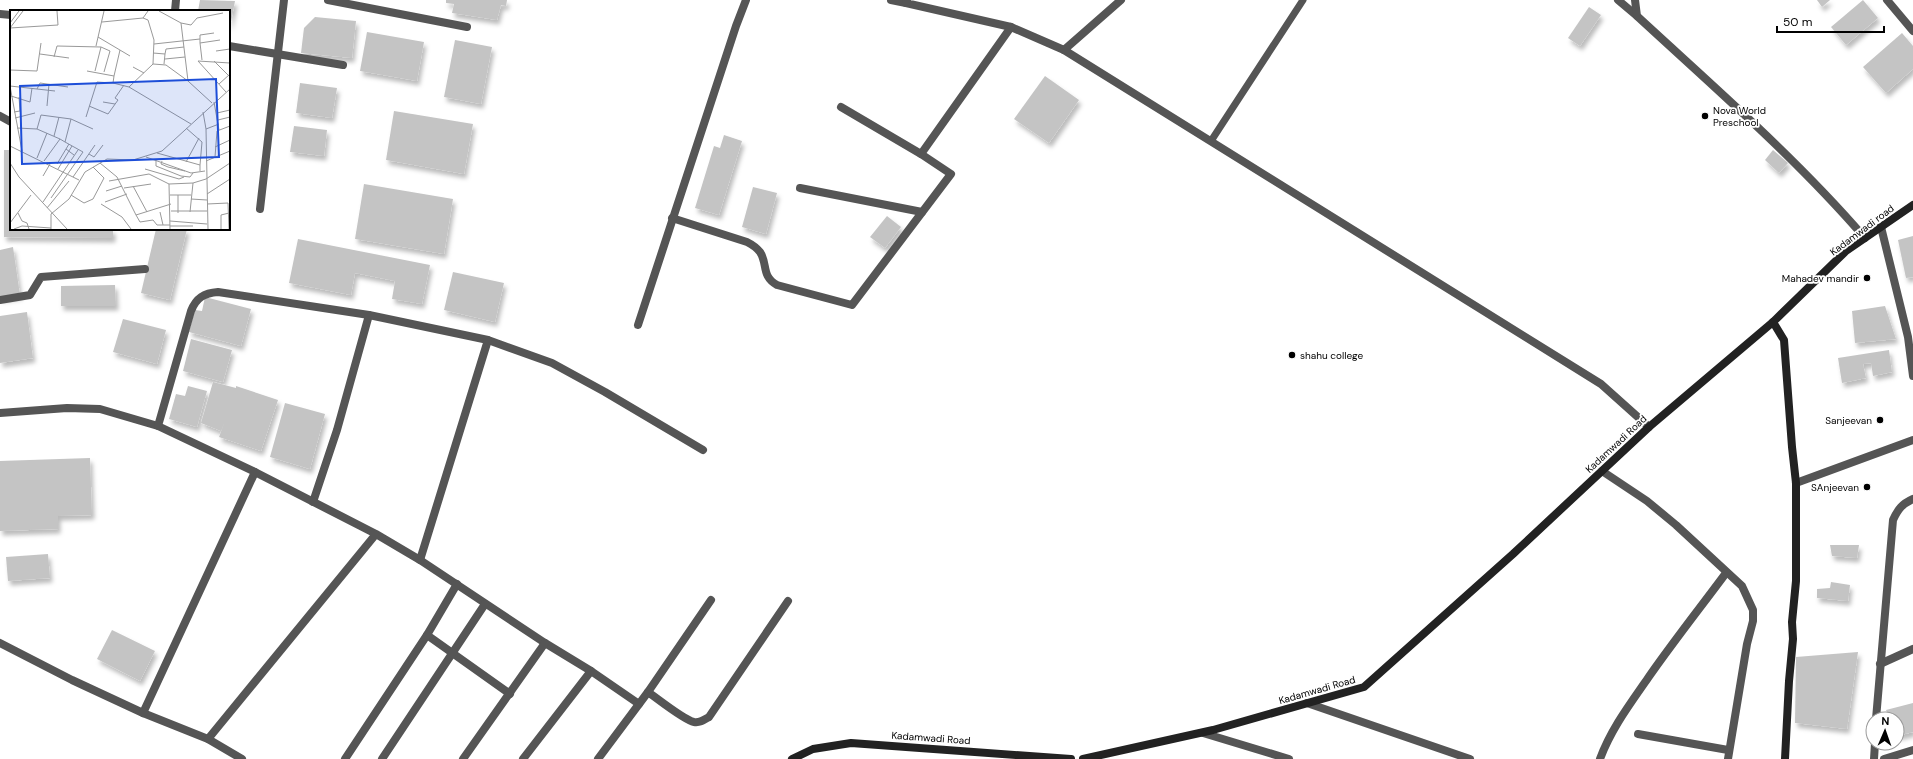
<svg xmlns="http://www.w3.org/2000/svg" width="1913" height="759" viewBox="0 0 1913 759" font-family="'DM Sans',sans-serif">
<defs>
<filter id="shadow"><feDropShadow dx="2.5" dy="4.5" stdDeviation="2" flood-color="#0004"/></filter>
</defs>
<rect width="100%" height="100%" fill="#fff"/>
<g fill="#c4c4c4" filter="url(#shadow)">
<polygon points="200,0 235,1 230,27 229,11 198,11"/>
<polygon points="446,0 507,0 506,6 501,5 497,20 452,13 454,4 446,3"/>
<polygon points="1817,0 1830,0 1822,7"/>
<polygon points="1863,0 1878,18 1846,45 1831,27"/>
<polygon points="1589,7 1601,15 1580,46 1568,38"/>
<polygon points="315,17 356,21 352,58 301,53 304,28"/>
<polygon points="367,32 424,42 417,81 360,71"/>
<polygon points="1902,33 1913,46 1913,69 1886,93 1863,67"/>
<polygon points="455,40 492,47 481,104 444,97"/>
<polygon points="1045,76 1079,100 1049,143 1014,119"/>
<polygon points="300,83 337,88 332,118 296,113"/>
<polygon points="394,111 473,124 464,174 386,160"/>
<polygon points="294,126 327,130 324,156 290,152"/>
<polygon points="724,135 742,141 719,215 695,208 714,146 720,148"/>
<polygon points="4,150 11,150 11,229 113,229 113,238 4,237"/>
<polygon points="1773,150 1788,163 1779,173 1765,160"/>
<polygon points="364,184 453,199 444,254 355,239"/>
<polygon points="753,187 777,193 766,234 742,227"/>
<polygon points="887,216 901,227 885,248 870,237"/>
<polygon points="156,229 187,229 170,300 141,293"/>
<polygon points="1913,236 1913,277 1906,278 1898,240"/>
<polygon points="298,239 430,265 422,304 392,299 395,281 355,273 351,295 289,283"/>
<polygon points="13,247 20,295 0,298 0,250"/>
<polygon points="453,272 504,283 495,322 444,310"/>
<polygon points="115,285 116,306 61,306 61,286"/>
<polygon points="205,297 251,309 241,346 189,332 195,310 202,311"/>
<polygon points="1885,306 1896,339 1855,343 1852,311"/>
<polygon points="27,312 33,358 0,363 0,316"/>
<polygon points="123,319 166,330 157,364 113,352"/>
<polygon points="191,339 232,350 223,382 183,371"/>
<polygon points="1889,350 1892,372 1873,376 1871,363 1863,364 1866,378 1842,383 1838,358"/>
<polygon points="213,382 236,388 236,386 278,400 261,451 219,437 225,421 221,431 201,423"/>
<polygon points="188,386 207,391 197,427 169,419 176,394 185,396"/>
<polygon points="285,403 325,414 310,469 270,457"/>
<polygon points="90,458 92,515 58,516 58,529 0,531 0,461"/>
<polygon points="1830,545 1859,545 1857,558 1832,556"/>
<polygon points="48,554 50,578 8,581 6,557"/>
<polygon points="1831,582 1850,585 1848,601 1817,598 1817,589 1830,588"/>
<polygon points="112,630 155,651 140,681 97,659"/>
<polygon points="1858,652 1847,729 1795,723 1796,657"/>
<polygon points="1913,703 1913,732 1897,736 1897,719 1890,719 1886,710"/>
</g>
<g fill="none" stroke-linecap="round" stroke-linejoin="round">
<polyline stroke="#555" stroke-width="7" points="1211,141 1303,0"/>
<g stroke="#555" stroke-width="8">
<polyline points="328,0 467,27"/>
<polyline points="891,0 906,3"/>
<polyline points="907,0 906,3 1011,27 1064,50"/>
<polyline points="1121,0 1064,50 1601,384 1649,427"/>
<polyline points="1618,0 1637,16"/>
<path d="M1635,0L1637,16C1715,88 1796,158 1865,238"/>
<polyline points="1887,0 1913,31"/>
<polyline points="175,11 176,0"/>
<polyline points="0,14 11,15"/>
<polyline points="229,46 343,65"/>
<polyline points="841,107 921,154"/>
<polyline points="0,116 11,122"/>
<polyline points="800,188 922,212"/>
<polyline points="260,209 284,0"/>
<path d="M672,218L747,242C751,244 756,247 760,252C768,264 761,276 777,285L852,305L951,174L921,154L1011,27"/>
<polyline points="1881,227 1908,337 1913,376"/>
<polyline points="0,300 30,295 41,277 145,269"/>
<polyline points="638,325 736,26 746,0"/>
<polyline points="488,340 552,363 605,392 703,450"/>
<polyline points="0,413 67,408 100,409 158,426"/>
<polyline points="1602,471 1647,501 1676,525 1742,586 1753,610 1753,621 1747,644 1728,759"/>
<polyline points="1796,483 1913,440"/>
<polyline points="313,502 337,430 369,315"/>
<polyline points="420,560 545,643 591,671 523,759"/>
<polyline points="457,584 427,635 510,694"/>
<polyline points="0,643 72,680 143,713 208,739 242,759"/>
<polyline points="1880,664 1913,649"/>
<polyline points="591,671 639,704"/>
<path d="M648,692C658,699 684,720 694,722C700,723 704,720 709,717L788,601"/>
<polyline points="1307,703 1470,759"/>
<polyline points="143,713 255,472"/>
<path d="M1876,719L1893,520C1898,509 1902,504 1913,499"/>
<polyline points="1203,733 1289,759"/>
<polyline points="1638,734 1728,750"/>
<path d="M208,739L376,534L420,560L488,340L369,315L218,292C204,293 196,298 191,311L158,426L255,472L376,534"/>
<polyline points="345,759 427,635"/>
<polyline points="382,759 485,604"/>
<polyline points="463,759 545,643"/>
<polyline points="598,759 648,692 711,600"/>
<path d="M1600,759C1611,729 1630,704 1648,678C1673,642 1700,608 1726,573"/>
<polyline points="1874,759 1875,743"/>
<polyline points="1884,759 1913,750"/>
</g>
<g stroke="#222" stroke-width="8">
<polyline points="1773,322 1784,340 1792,447 1796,483 1796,581 1792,622 1793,639 1789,681 1785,759"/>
<polyline points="792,759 813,749 851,743 1071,759"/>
<polyline points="1083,759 1213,730 1364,687 1513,554 1649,427 1773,322 1846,251 1913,205"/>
</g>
</g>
<g fill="#000" stroke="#fff" stroke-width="1.5">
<circle cx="1705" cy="116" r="4"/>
<circle cx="1867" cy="278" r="4"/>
<circle cx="1292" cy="355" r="4"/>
<circle cx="1880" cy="420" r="4"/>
<circle cx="1867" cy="487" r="4"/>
</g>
<g text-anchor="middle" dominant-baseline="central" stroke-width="3.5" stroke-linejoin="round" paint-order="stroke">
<g font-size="10" fill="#000" stroke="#fff" text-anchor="end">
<text x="1713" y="110" text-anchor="start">Nova World<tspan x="1713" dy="12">Preschool</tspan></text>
<text x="1859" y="278">Mahadev mandir</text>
<text x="1300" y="355" text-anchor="start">shahu college</text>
<text x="1872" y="420">Sanjeevan</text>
<text x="1859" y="487">SAnjeevan</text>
</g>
<g font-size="10" fill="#000" stroke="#fff">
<text transform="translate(1862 230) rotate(-37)">Kadamwadi road</text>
<text transform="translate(1616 444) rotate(-43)">Kadamwadi Road</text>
<text transform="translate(1317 690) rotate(-16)">Kadamwadi Road</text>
<text transform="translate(931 738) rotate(4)">Kadamwadi Road</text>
</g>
</g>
<g transform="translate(10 10)">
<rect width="220" height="220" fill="#fff"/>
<path fill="none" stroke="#999" stroke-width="1" d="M149,1L171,13L178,71L202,93M133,8L138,10L144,30L143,54L119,77L181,114M92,12L133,8L138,1M0,13L9,1M171,13L181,15L187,8L213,3M0,18L48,15L47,1M0,18L13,1M88,27L120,46M190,33V25L204,23M144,34L190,29M86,36L94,1M206,41L220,39M143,43L155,44L154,54M30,44L59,48M155,44L156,39L174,37M44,47L47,36L91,37L100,41L94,62M155,49L175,47M192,50L190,33L210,30M204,51L219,66M143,54L156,55L178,71M123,57L134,63M0,60L27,61L31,33M77,61L104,66L110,40M85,61L91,37M104,66L103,73L119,77M209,74L220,64M0,76L12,141M0,76L45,81M27,79L30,73L58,77M216,82L188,51L220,53M1,86L20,92L22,78M93,92L105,94M204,92L209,120M37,96L39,74M79,96L98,104L108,90L105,88L114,75M4,102L10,101L9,87M193,102L196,119L198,219M207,103L220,100M76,107L87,72L103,73M5,108L25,103M61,109L83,119M208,110L220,107M7,118L27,119M176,118L192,132L190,155M196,119L209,114M44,126L49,107M59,134L56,139L64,145M0,136L69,170M205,137L220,130M147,143L190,155V161M79,144L84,147L93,135M136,147L181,163L195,161M205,147L207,121L220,116M27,148L37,123M146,149V156L171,166L180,167L183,163M34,151L50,129L55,132L61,109L31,105L27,119L50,129M152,151L151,154L158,157L175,161M196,151L220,141M176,152L189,128M0,153L9,167L57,219M90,153L107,167L126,205L161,194M47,154L56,139M48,159L62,136M135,159L169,169L174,167M33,166L40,154M63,167L85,135M99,171L139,164L159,174L160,219M159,174L183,173L196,169L220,153M123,176L137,202M114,178L141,174M96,181L112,176M197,184L220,169M61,185L74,193L83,189L94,168L83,157M160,185H181M168,185V203M41,188L73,142L55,132M181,189L197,190M33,192L68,140M95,192L117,184M218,193L219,219M91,194L112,207L121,219M197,194L218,193M37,198L59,171M161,201H197M150,202L153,215M180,202L183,173M8,203L12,211L17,213L19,219M126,205L130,212L143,210L147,215H160M160,211L197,214M0,213L21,185M160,216H183M4,219L12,216L41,218M41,219V204L59,189L75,162L97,149L123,150L152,141L220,79M211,219V205L219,203"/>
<path fill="#1d4ed8" fill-opacity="0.15" stroke="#1d4ed8" stroke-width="2" d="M206,69L209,147L12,154L10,76Z"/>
<rect width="220" height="220" fill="none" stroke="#000" stroke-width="2"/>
</g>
<g transform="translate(1885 731) rotate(2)"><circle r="19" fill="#ffffff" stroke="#999999"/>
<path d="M0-3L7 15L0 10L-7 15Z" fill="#000000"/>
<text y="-6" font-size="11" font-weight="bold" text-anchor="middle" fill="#000000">N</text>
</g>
<path d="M1777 26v6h107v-6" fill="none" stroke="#000000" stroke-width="2"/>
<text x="1783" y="26" font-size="12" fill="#000000" stroke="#ffffff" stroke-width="3" paint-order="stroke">50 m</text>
</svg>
